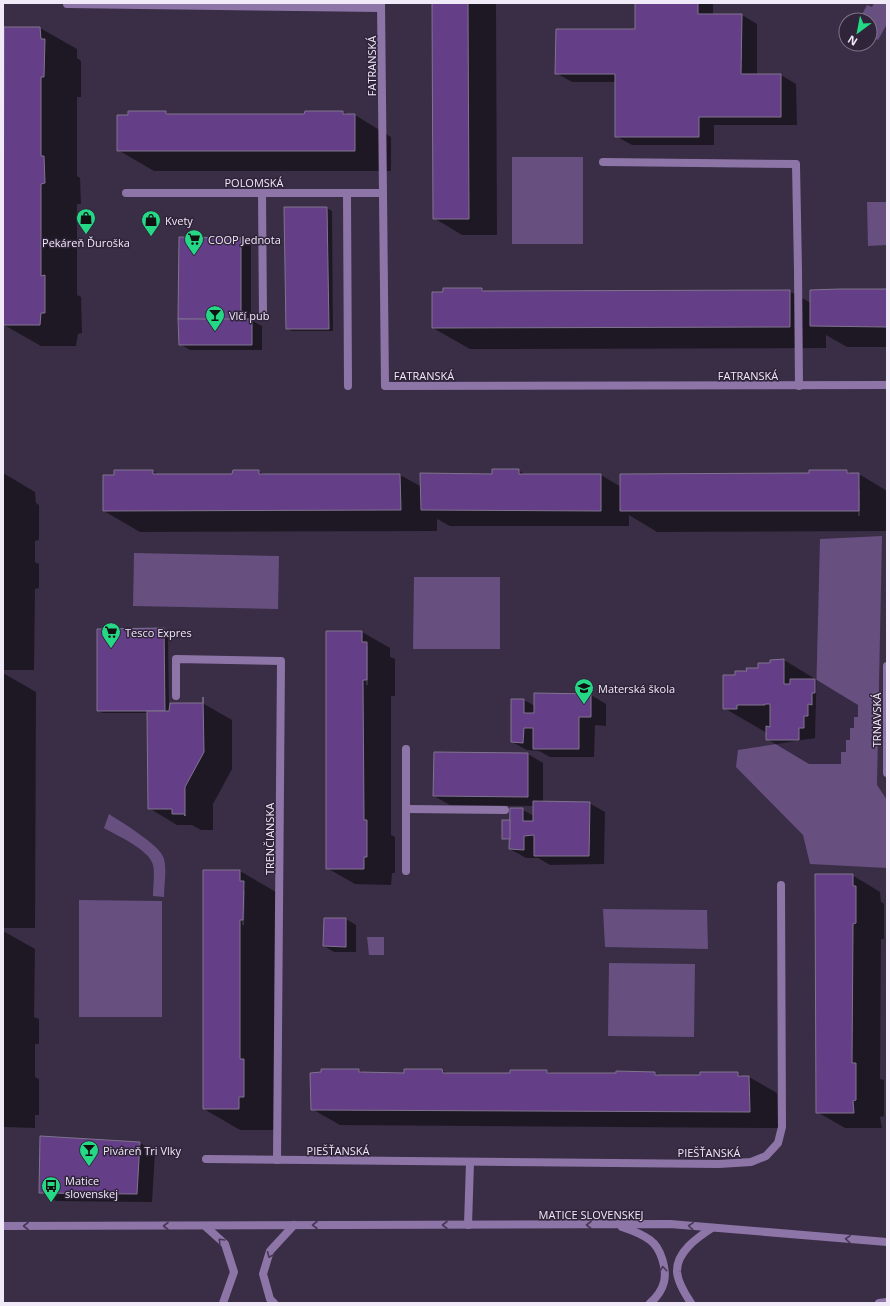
<svg xmlns="http://www.w3.org/2000/svg" width="890" height="1306" viewBox="0 0 890 1306" font-family="'Open Sans',sans-serif">
<rect width="100%" height="100%" fill="#392e45"/>
<g fill="#674f80">
<polygon points="874,3 887,3 887,24 878,40 870,36 870,20 859,20 867,5 872,7"/>
<rect x="512" y="157" width="71" height="87"/>
<polygon points="867,202 887,202 887,245 868,246"/>
<polygon points="882,536 877,785 887,800 887,868 810,864 803,835 736,767 738,750 815,738 820,539"/>
<polygon points="134,553 279,556 278,609 133,606"/>
<polygon points="414,577 500,577 500,649 413,649"/>
<path d="M109,814C121,822 162,846 164,859C167,871 164,885 164,897L153,896C153,886 155,874 153,865C150,850 116,835 104,828Z"/>
<polygon points="79,900 162,901 162,1017 79,1017"/>
<polygon points="603,909 707,910 708,949 605,947"/>
<polygon points="367,937 384,937 384,955 369,955"/>
<polygon points="609,963 695,964 694,1037 608,1036"/>
</g>
<g fill="#0007" fill-rule="evenodd">
<polygon points="433,3 496,3 497,235 462,235 434,218"/>
<polygon points="636,3 713,3 713,15 742,15 757,24 757,75 781,75 796,84 797,125 714,125 714,145 632,145 616,136 616,82 572,82 556,73 636,30"/>
<polygon points="5,28 40,28 77,49 77,58 81,61 81,97 77,97 77,176 80,178 81,204 77,204 77,295 81,297 82,333 78,334 76,346 41,346 4,325"/>
<polygon points="165,112 171,115 305,115 343,112 350,115 355,115 391,137 391,171 154,171 118,150 129,116"/>
<polygon points="286,208 327,208 332,211 333,331 292,331 287,329"/>
<polygon points="180,238 241,239 251,245 251,320 262,326 262,350 190,350 180,344"/>
<polygon points="481,289 487,292 789,291 811,303 887,291 887,347 847,347 826,335 826,348 470,349 433,328 444,293"/>
<path d="M518,470L526,475H601L621,487L847,471L853,474H859L887,491V531L657,532L629,515V526H450L437,519V531L140,532L104,511L115,476L153,471L159,475H233L258,471L265,475H400L422,487ZM858,490H860V516H858Z"/>
<polygon points="3,473 35,492 36,503 39,505 39,540 35,541 35,562 39,564 39,588 35,589 34,670 3,670"/>
<polygon points="164,629 168,632 169,704 204,704 232,720 232,769 213,804 213,830 201,830 192,825 177,825 149,808 148,713 103,713 98,711"/>
<path d="M327,632H362L390,648V657L395,659V696H391V835L395,837V873H392L391,885L355,884L327,868ZM366,646H368V685H366Z"/>
<polygon points="784,660 858,705 858,717 854,717 854,728 850,728 850,740 846,740 846,752 841,752 841,764 809,764 767,739 767,733 724,708 736,676"/>
<polygon points="3,673 36,692 35,928 3,928"/>
<polygon points="591,695 606,704 606,726 595,725 594,757 550,757 539,751 527,750 512,742 512,700 524,700 535,706"/>
<polygon points="528,754 543,763 543,802 589,803 605,812 604,864 550,865 538,858 526,858 510,849 510,841 503,838 511,821 523,810 534,816 534,806 450,805 434,796"/>
<path d="M240,871L276,892V1130H240L204,1109ZM243,890H245L244,925H242Z"/>
<polygon points="852,875 880,892 881,902 884,904 884,939 881,939 880,1079 884,1080 884,1116 880,1117 882,1128 845,1128 817,1112"/>
<polygon points="346,919 356,925 356,952 334,952 324,946"/>
<polygon points="3,931 35,949 34,1017 39,1019 39,1044 35,1044 35,1077 39,1079 39,1115 35,1115 35,1128 3,1127"/>
<polygon points="359,1070 364,1073 405,1074 442,1070 448,1074 511,1074 511,1071 547,1071 553,1074 655,1073 661,1076 701,1076 737,1073 744,1077 749,1077 777,1093 778,1128 340,1125 312,1109"/>
<polygon points="41,1137 140,1143 155,1152 152,1202 56,1201 40,1192"/>
</g>
<g fill="#643e86" stroke="#80748e">
<polygon points="432,3 468,3 469,219 433,219"/>
<polygon points="635,3 698,3 698,14 742,14 741,74 781,74 781,117 699,117 699,137 615,137 615,74 555,74 556,29 635,29"/>
<polygon points="4,27 40,27 41,39 45,39 44,77 41,77 41,156 44,156 45,183 41,184 41,276 45,275 45,313 41,313 40,325 3,325"/>
<polygon points="128,111 166,111 166,114 304,114 305,111 343,111 343,114 355,114 355,151 117,151 117,115 128,115"/>
<polygon points="284,207 327,207 329,329 286,329"/>
<polygon points="179,237 241,238 241,320 178,319"/>
<polygon points="443,288 482,288 482,291 790,290 790,327 432,328 432,292 443,292"/>
<polygon points="840,289 887,289 887,327 810,326 810,290"/>
<polygon points="178,319 252,319 252,345 179,345"/>
<polygon points="492,469 519,469 519,474 601,474 601,511 421,510 420,473 492,474"/>
<polygon points="114,470 153,470 153,474 232,474 233,470 259,470 259,474 400,474 401,510 103,511 103,475 114,475"/>
<polygon points="809,470 847,470 847,473 859,473 859,511 620,511 620,474 809,473"/>
<polygon points="164,628 165,711 97,711 97,629"/>
<polygon points="326,631 362,631 362,642 367,642 367,680 363,680 364,820 367,820 367,857 364,857 364,869 326,869"/>
<polygon points="784,659 784,684 790,684 790,679 815,679 815,693 812,693 812,705 808,704 808,716 804,716 804,728 799,728 799,740 766,740 766,726 770,727 770,704 765,704 765,705 737,705 737,709 723,709 723,675 735,675 735,671 747,671 746,668 758,668 758,663 770,663 770,660"/>
<polygon points="534,693 591,694 591,717 579,717 579,749 533,749 533,728 524,728 523,743 511,742 511,699 524,699 524,713 534,713"/>
<polygon points="203,697 204,752 185,787 185,816 184,814 172,814 172,809 148,809 147,711 169,711 170,703 203,703"/>
<polygon points="434,752 528,753 528,797 433,796"/>
<polygon points="533,801 590,802 589,856 534,856 534,835 524,836 524,850 509,849 510,808 523,808 523,821 533,821"/>
<rect x="502" y="820" width="8" height="19"/>
<polygon points="203,870 240,870 240,881 244,881 243,920 240,920 240,1059 244,1059 244,1097 239,1097 239,1109 203,1109"/>
<polygon points="815,874 853,874 853,886 856,886 856,923 853,924 852,1063 856,1063 856,1100 853,1101 854,1113 816,1113"/>
<polygon points="324,918 346,918 346,947 323,946"/>
<polygon points="321,1069 359,1069 359,1072 404,1073 404,1069 442,1069 443,1073 510,1073 510,1070 547,1070 547,1073 616,1073 616,1071 655,1072 655,1075 700,1075 700,1072 738,1072 738,1076 749,1076 750,1112 311,1110 310,1073 321,1072"/>
<polygon points="40,1136 140,1142 137,1194 39,1193"/>
</g>
<g fill="none" stroke-linecap="round" stroke-linejoin="round">
<g stroke="#8e75a8" stroke-width="8">
<polyline points="262,193 263,316"/>
<polyline points="347,193 348,386"/>
<polyline points="406,749 406,871"/>
<polyline points="406,809 505,810"/>
</g>
<g stroke="#8e75a8" stroke-width="8">
<polyline points="381,3 385,386 887,385"/>
<polyline points="67,4 381,8"/>
<polyline points="603,162 796,164 798,271 799,386"/>
<polyline points="126,193 383,193"/>
<polyline points="887,666 887,773"/>
<polyline points="176,696 176,659 281,661 277,1160"/>
<polyline points="206,1159 719,1164 751,1162 766,1156 778,1143 782,1127 781,885"/>
<polyline points="468,1225 470,1162"/>
<polyline points="3,1226 670,1224 887,1242"/>
<polyline points="205,1226 225,1244 234,1272 223,1303"/>
<path d="M622,1227C631,1230 642,1234 650,1240C661,1248 667,1269 664,1282C662,1290 656,1298 650,1303"/>
<polyline points="274,1303 270,1299 263,1274 270,1251 294,1225"/>
<path d="M691,1303C685,1294 678,1283 677,1272C676,1252 698,1237 712,1228"/>
<polyline points="879,1303 887,1302"/>
</g>
</g>
<defs><path id="oneway-chevron" d="M-2-3.5L2.5 0L-2 3.5" fill="none" stroke-width="1.6" stroke-linecap="round" stroke-linejoin="round"/></defs>
<g stroke="#473856">
<use href="#oneway-chevron" transform="translate(315 1225) rotate(180)"/>
<use href="#oneway-chevron" transform="translate(445 1225) rotate(180)"/>
<use href="#oneway-chevron" transform="translate(589 1225) rotate(180)"/>
<use href="#oneway-chevron" transform="translate(26 1226) rotate(180)"/>
<use href="#oneway-chevron" transform="translate(166 1226) rotate(180)"/>
<use href="#oneway-chevron" transform="translate(691 1226) rotate(-175)"/>
<use href="#oneway-chevron" transform="translate(848 1239) rotate(-175)"/>
<use href="#oneway-chevron" transform="translate(221 1241) rotate(-134)"/>
<use href="#oneway-chevron" transform="translate(270 1255) rotate(113)"/>
<use href="#oneway-chevron" transform="translate(663 1269) rotate(-95)"/>
</g>
<defs>
<g id="shop-pin" transform="scale(1)"><path d="M0 17L-7.5 6A9.5 9.5 0 1 1 7.5 6Z" fill="#25d886" stroke="#2f243a"/><path d="M-5-2.5h2.3a2.7 3.5 0 0 1 5.4 0H5L5.5 6h-11ZM-1.5-2.5h3a1.5 2.3 0 0 0-3 0Z" fill="#111"/></g>
<g id="supermarket-pin" transform="scale(1)"><path d="M0 17L-7.5 6A9.5 9.5 0 1 1 7.5 6Z" fill="#25d886" stroke="#2f243a"/><path d="M-6-5.5h2.5l.6 2H6L4.5 2H-2.5L-4.4-4H-6ZM-1.5 3.2a1.3 1.3 0 1 0 .1 0ZM3 3.2a1.3 1.3 0 1 0 .1 0Z" fill="#111"/></g>
<g id="bar-pin" transform="scale(1)"><path d="M0 17L-7.5 6A9.5 9.5 0 1 1 7.5 6Z" fill="#25d886" stroke="#2f243a"/><path d="M-6-5H6L.8 .8V4.5H3.5V6h-7V4.5H-.8V.8Z" fill="#111"/></g>
<g id="school-pin" transform="scale(1)"><path d="M0 17L-7.5 6A9.5 9.5 0 1 1 7.5 6Z" fill="#25d886" stroke="#2f243a"/><path d="M0-5L7-2L0 1L-7-2ZM-4 1L0 2.5L4 1V4Q0 6-4 4Z" fill="#111"/></g>
<g id="bus-pin" transform="scale(1)"><path d="M0 17L-7.5 6A9.5 9.5 0 1 1 7.5 6Z" fill="#25d886" stroke="#2f243a"/><path d="M-5-6H5V4H4V6H2V4H-2V6H-4V4H-5ZM-3.5-4V0h7V-4ZM-3.5 1.2v1.5H-2V1.2ZM2 1.2v1.5H3.5V1.2Z" fill="#111"/></g>
</defs>
<g fill-rule="evenodd">
<use href="#shop-pin" x="86" y="218"/>
<use href="#shop-pin" x="151" y="220"/>
<use href="#supermarket-pin" x="194" y="239"/>
<use href="#bar-pin" x="215" y="315"/>
<use href="#supermarket-pin" x="111" y="632"/>
<use href="#school-pin" x="584" y="688"/>
<use href="#bar-pin" x="89" y="1150"/>
<use href="#bus-pin" x="51" y="1186"/>
</g>
<g text-anchor="middle" dominant-baseline="central" stroke-width="3" stroke-linejoin="round" paint-order="stroke">
<g font-size="11" fill="#f0e9f8" stroke="#2f243a">
<text transform="translate(371 66) rotate(-90)">FATRANSKÁ</text>
<text x="254" y="182">POLOMSKÁ</text>
<text x="424" y="375">FATRANSKÁ</text>
<text x="748" y="375">FATRANSKÁ</text>
<text transform="translate(876 720) rotate(-90)">TRNAVSKÁ</text>
<text transform="translate(269 839) rotate(-90)">TRENČIANSKA</text>
<text x="338" y="1150">PIEŠŤANSKÁ</text>
<text x="709" y="1152">PIEŠŤANSKÁ</text>
<text x="591" y="1214">MATICE SLOVENSKEJ</text>
</g>
<g font-size="11" fill="#f0e9f8" stroke="#2f243a" text-anchor="start">
<text x="165" y="220">Kvety</text>
<text x="208" y="239">COOP Jednota</text>
<text x="86" y="242" text-anchor="middle">Pekáreň Ďuroška</text>
<text x="229" y="315">Vlčí pub</text>
<text x="125" y="632">Tesco Expres</text>
<text x="598" y="688">Materská škola</text>
<text x="103" y="1150">Piváreň Tri Vlky</text>
<text x="65" y="1180">Matice<tspan x="65" dy="13">slovenskej</tspan></text>
</g>
</g>
<rect width="890" height="1306" fill="none" stroke="#f0e9f8" stroke-width="8"/>
<g transform="translate(858 32) rotate(212)"><circle r="19" fill="#2f243a" stroke="#7c7386"/>
<path d="M0-3L7 15L0 10L-7 15Z" fill="#25d886"/>
<text y="-6" font-size="11" font-weight="bold" text-anchor="middle" fill="#f0e9f8">N</text>
</g>
</svg>
